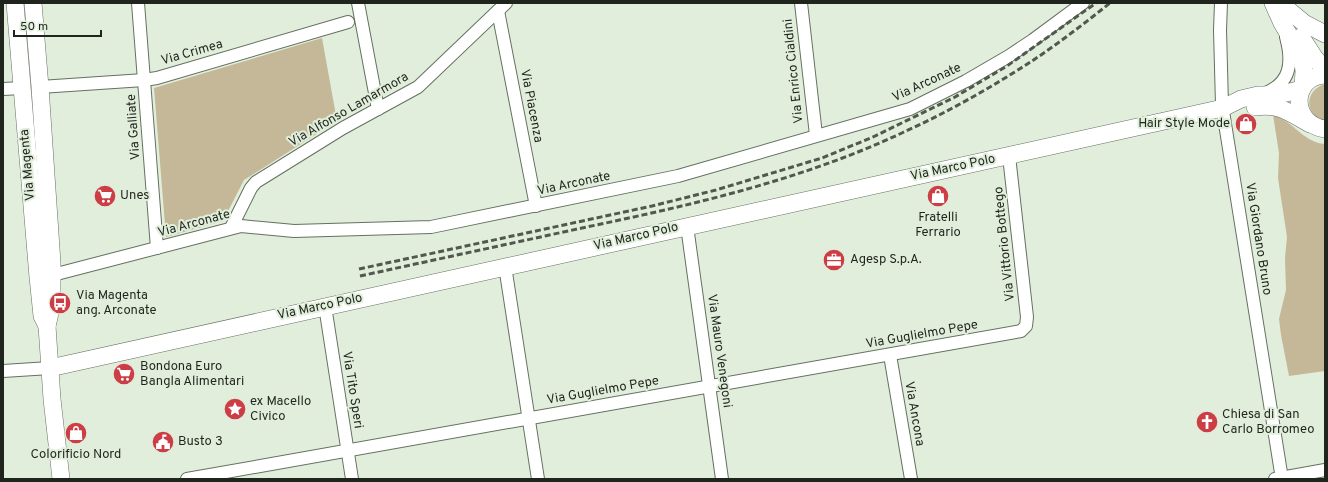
<svg xmlns="http://www.w3.org/2000/svg" width="1328" height="482" viewBox="0 0 1328 482" font-family="Overpass,sans-serif">
<rect width="100%" height="100%" fill="#e1eedb"/>
<g fill="#c4b899">
<polygon points="322,38 337,121 244,180 223,221 166,237 154,88"/>
<path d="M1322,85H1325V120C1305,116 1304,93 1322,85Z"/>
<path d="M1273,115C1294,121 1302,142 1325,144V371L1289,376L1281,335L1279,319L1286,290L1285,258L1287,237L1278,178L1279,153Z"/>
</g>
<g fill="none" stroke-linecap="round" stroke-linejoin="round">
<g stroke="#657060" stroke-width="14">
<g id="street">
<polyline points="138,3 157,248"/>
<polyline points="358,3 378,109"/>
<polyline points="801,3 816,135"/>
<polyline points="1221,3 1220,30 1222,105 1282,479"/>
<polyline points="498,11 536,206"/>
<polyline points="40,87 144,80 157,78 348,22"/>
<polyline points="3,89 22,88"/>
<path d="M1263,94C1291,84 1293,63 1286,37"/>
<polyline points="687,226 722,479"/>
<polyline points="231,228 251,188 256,182 343,128 418,87 506,3"/>
<polyline points="505,266 538,479"/>
<polyline points="45,277 241,226 294,231 431,227 678,176 910,109 966,81 1009,56 1033,40 1083,3"/>
<polyline points="325,306 352,479"/>
<polyline points="890,355 911,479"/>
<polyline points="3,371 50,368"/>
<polyline points="187,479 1021,331 1026,326 1027,317 1009,156"/>
<polyline points="1275,479 1325,470"/>
</g>
</g>
<g stroke="#657060" stroke-width="18">
<g id="secondary">
<polyline points="15,3 38,277 42,316 47,326"/>
<polyline points="33,3 40,87 52,263 52,304 47,326 52,399 61,479"/>
<polyline points="1273,3 1282,23 1299,52 1303,63 1304,71 1303,87"/>
<polyline points="1280,3 1304,23 1325,34"/>
<polyline points="1301,37 1314,57 1325,70"/>
<path d="M1325,75C1291,76 1290,124 1325,129"/>
<path d="M1255,107C1279,103 1290,113 1310,124"/>
<polyline points="50,368 1223,108 1241,99 1258,95 1278,95 1302,89"/>
</g>
</g>
<use href="#street" stroke="#fff" stroke-width="12"/>
<use href="#secondary" stroke="#fff" stroke-width="17"/>
<g stroke="#51584e" stroke-width="3" stroke-dasharray="6 3" stroke-linecap="butt">
<polyline points="359,269 652,206 716,190 822,158 873,137 955,97 1007,66 1096,3"/>
<path d="M360,276C434,260 508,244 582,228C692,205 802,180 904,132C948,112 992,87 1032,61C1059,43 1085,23 1110,3"/>
</g>
</g>
<defs>
<g id="shop-disc" transform="scale(1.15)"><circle r="9.5" fill="#cd3d46" stroke="#e1eedb"/><path d="M-5-2.5h2.3a2.7 3.5 0 0 1 5.4 0H5L5.5 6h-11ZM-1.5-2.5h3a1.5 2.3 0 0 0-3 0Z" fill="#fff"/></g>
<g id="supermarket-disc" transform="scale(1.15)"><circle r="9.5" fill="#cd3d46" stroke="#e1eedb"/><path d="M-6-5.5h2.5l.6 2H6L4.5 2H-2.5L-4.4-4H-6ZM-1.5 3.2a1.3 1.3 0 1 0 .1 0ZM3 3.2a1.3 1.3 0 1 0 .1 0Z" fill="#fff"/></g>
<g id="office-disc" transform="scale(1.15)"><circle r="9.5" fill="#cd3d46" stroke="#e1eedb"/><path d="M-6-3h4V-5.5h4V-3h4V5H-6ZM-1-4.5V-3h2v-1.5ZM-6 0V1H6V0Z" fill="#fff"/></g>
<g id="bus-disc" transform="scale(1.15)"><circle r="9.5" fill="#cd3d46" stroke="#e1eedb"/><path d="M-5-6H5V4H4V6H2V4H-2V6H-4V4H-5ZM-3.5-4V0h7V-4ZM-3.5 1.2v1.5H-2V1.2ZM2 1.2v1.5H3.5V1.2Z" fill="#fff"/></g>
<g id="sight-disc" transform="scale(1.15)"><circle r="9.5" fill="#cd3d46" stroke="#e1eedb"/><path d="M0-6L1.8-2.2L6-1.7L2.9 1.2L3.7 5.4L0 3.3L-3.7 5.4L-2.9 1.2L-6-1.7L-1.8-2.2Z" fill="#fff"/></g>
<g id="church-disc" transform="scale(1.15)"><circle r="9.5" fill="#cd3d46" stroke="#e1eedb"/><path d="M-1.2-6h2.4v3.5h3.3v2.4h-3.3V6h-2.4V-.1h-3.3v-2.4h3.3Z" fill="#fff"/></g>
<g id="civic-disc" transform="scale(1.15)"><circle r="9.5" fill="#cd3d46" stroke="#e1eedb"/><path d="M-.6-6.5H3V-4.5H.6V-3L4-1V1h2V6H-6V1h2V-1L-.6-3ZM-1.2 2.5V6h2.4V2.5Z" fill="#fff"/></g>
</defs>
<g fill-rule="evenodd">
<use href="#shop-disc" x="1246" y="124"/>
<use href="#supermarket-disc" x="105" y="196"/>
<use href="#shop-disc" x="938" y="196"/>
<use href="#office-disc" x="834" y="260"/>
<use href="#bus-disc" x="60" y="303"/>
<use href="#supermarket-disc" x="124" y="374"/>
<use href="#sight-disc" x="235" y="409"/>
<use href="#church-disc" x="1207" y="422"/>
<use href="#shop-disc" x="76" y="433"/>
<use href="#civic-disc" x="163" y="442"/>
</g>
<g text-anchor="middle" dominant-baseline="central" stroke-width="4" stroke-linejoin="round" paint-order="stroke">
<g font-size="13" fill="#1f241d" stroke="#e1eedb">
<text transform="translate(192 53) rotate(-16)">Via Crimea</text>
<text transform="translate(794 71) rotate(-96)">Via Enrico Cialdini</text>
<text transform="translate(927 83) rotate(-25)">Via Arconate</text>
<text transform="translate(531 106) rotate(79)">Via Piacenza</text>
<text transform="translate(349 110) rotate(-30)">Via Alfonso Lamarmora</text>
<text transform="translate(134 127) rotate(-94)">Via Galliate</text>
<text transform="translate(28 165) rotate(-95)">Via Magenta</text>
<text transform="translate(953 168) rotate(-12)">Via Marco Polo</text>
<text transform="translate(574 184) rotate(-12)">Via Arconate</text>
<text transform="translate(194 224) rotate(-15)">Via Arconate</text>
<text transform="translate(636 237) rotate(-13)">Via Marco Polo</text>
<text transform="translate(1258 239) rotate(81)">Via Giordano Bruno</text>
<text transform="translate(1005 244) rotate(-96)">Via Vittorio Bottego</text>
<text transform="translate(320 307) rotate(-12)">Via Marco Polo</text>
<text transform="translate(922 335) rotate(-10)">Via Guglielmo Pepe</text>
<text transform="translate(719 351) rotate(82)">Via Mauro Venegoni</text>
<text transform="translate(352 390) rotate(81)">Via Tito Speri</text>
<text transform="translate(603 391) rotate(-10)">Via Guglielmo Pepe</text>
<text transform="translate(914 414) rotate(80)">Via Ancona</text>
</g>
<g font-size="13" fill="#1f241d" stroke="#e1eedb" text-anchor="start">
<text x="1230" y="124" text-anchor="end">Hair Style Mode</text>
<text x="120" y="196">Unes</text>
<text x="938" y="218" text-anchor="middle">Fratelli<tspan x="938" dy="15">Ferrario</tspan></text>
<text x="850" y="260">Agesp S.p.A.</text>
<text x="76" y="296">Via Magenta<tspan x="76" dy="15">ang. Arconate</tspan></text>
<text x="140" y="367">Bondona Euro<tspan x="140" dy="15">Bangla Alimentari</tspan></text>
<text x="250" y="402">ex Macello<tspan x="250" dy="15">Civico</tspan></text>
<text x="1222" y="415">Chiesa di San<tspan x="1222" dy="15">Carlo Borromeo</tspan></text>
<text x="178" y="442">Busto 3</text>
<text x="76" y="455" text-anchor="middle">Colorificio Nord</text>
</g>
</g>
<rect width="1328" height="482" fill="none" stroke="#1f241d" stroke-width="8"/>
<path d="M14 30v6h87v-6" fill="none" stroke="#1f241d" stroke-width="2"/>
<text x="20" y="30" font-size="12" fill="#1f241d" stroke="#e1eedb" stroke-width="3" paint-order="stroke">50 m</text>
</svg>
